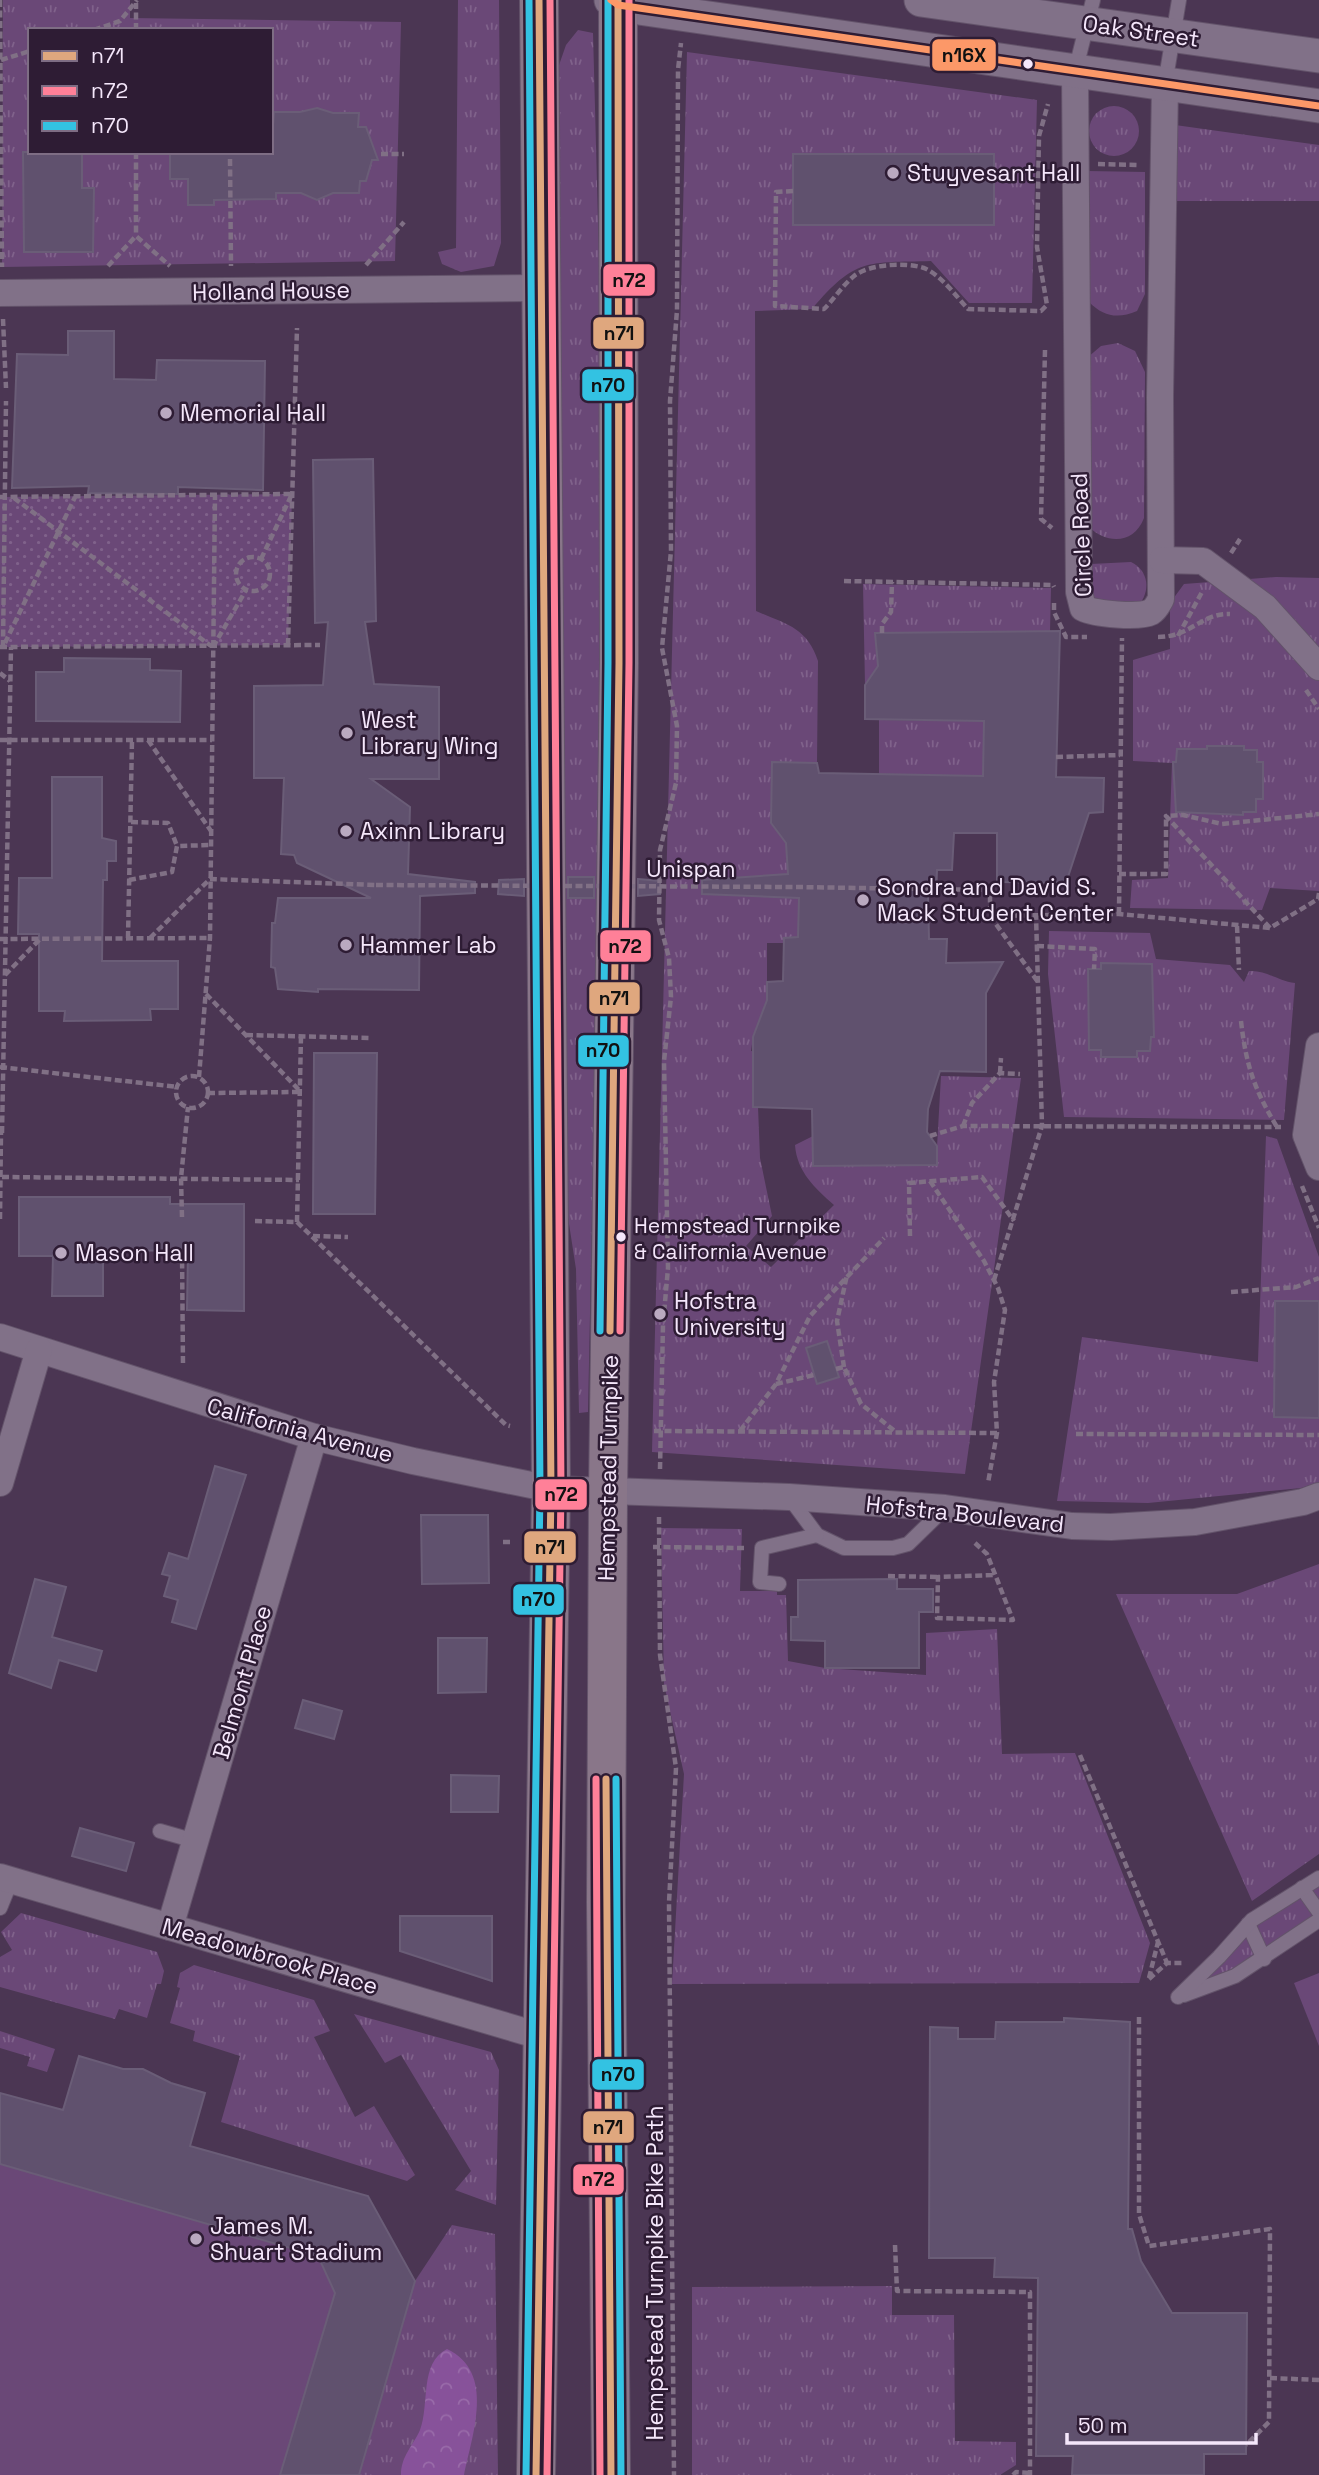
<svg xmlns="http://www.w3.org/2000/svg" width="1319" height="2475" viewBox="0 0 1319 2475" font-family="'Space Grotesk',sans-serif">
<defs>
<pattern id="grass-tufts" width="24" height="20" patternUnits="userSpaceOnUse" patternTransform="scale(1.75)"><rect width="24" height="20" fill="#6a4877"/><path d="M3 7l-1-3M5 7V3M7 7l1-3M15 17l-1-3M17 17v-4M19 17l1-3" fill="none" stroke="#80628b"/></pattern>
<pattern id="forest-crowns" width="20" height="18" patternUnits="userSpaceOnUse" patternTransform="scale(1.75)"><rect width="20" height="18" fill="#87529a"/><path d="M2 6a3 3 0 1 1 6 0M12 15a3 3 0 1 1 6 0" fill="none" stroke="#996ba9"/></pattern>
<pattern id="park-dots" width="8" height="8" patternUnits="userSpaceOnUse" patternTransform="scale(1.75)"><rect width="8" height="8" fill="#6a4877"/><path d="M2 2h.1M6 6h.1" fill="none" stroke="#80628b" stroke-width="1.8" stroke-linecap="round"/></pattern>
</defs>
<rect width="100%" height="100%" fill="#4b3653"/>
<g fill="url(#grass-tufts)" fill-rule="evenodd">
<path d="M3,0H130V18L401,22L395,261L2,267ZM30,30H271V152H30Z"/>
<polygon points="458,0 499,0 501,243 494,266 461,272 442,264 438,252 456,248"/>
<polygon points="578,30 593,33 600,297 604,624 588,1412 579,1413 576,1269 559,1159 558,68 566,45"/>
<path d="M687,52L1037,100L1032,303H969L931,261C867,263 856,257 812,309L755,311L756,611C785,624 807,627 818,661L817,762H772L771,823L786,843L787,852H799L798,937L784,938V943H767V1000L753,1037L751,1051L765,1053V1062L752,1061L753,1106L758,1107L760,1158L772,1216L746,1246L771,1267L834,1205C815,1188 797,1172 795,1145L813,1136L814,1166L936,1165L941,1076L1021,1078L965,1474L652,1452Z"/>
<circle cx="1114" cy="131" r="25"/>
<polygon points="1175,125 1319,145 1319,201 1173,201"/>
<path d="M1086,171L1145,172V294L1137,311C1118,319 1104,317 1089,302Z"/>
<path d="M1118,343L1135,351L1145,372L1144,518C1134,544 1107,545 1088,526L1087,358L1101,346Z"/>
<path d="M1131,562C1149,571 1151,591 1138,606L1091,607V564Z"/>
<polygon points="1276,577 1319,578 1319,891 1270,888 1262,910 1130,908 1132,880 1168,878 1172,763 1133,761 1133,660 1170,649 1170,603 1184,584"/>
<polygon points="863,584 1051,588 1050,631 875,633 878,666 865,685"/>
<polygon points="879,720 984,721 983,776 879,775"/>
<path d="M1049,931L1150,933L1156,959L1230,965L1244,982L1249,971C1267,970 1277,981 1295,983L1284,1120L1064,1117L1048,974Z"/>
<polygon points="1266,1136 1277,1139 1319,1257 1319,1301 1275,1301 1274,1417 1319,1418 1319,1482 1301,1488 1148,1503 1057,1501 1082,1337 1258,1362"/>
<polygon points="661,1528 742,1529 740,1591 777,1591 777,1595 786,1595 788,1661 825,1668 926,1675 926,1633 997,1629 1002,1754 1075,1753 1150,1943 1139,1983 672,1984 684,1774 664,1684"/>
<polygon points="1319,1564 1319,1854 1252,1901 1116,1594 1237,1594"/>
<polygon points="1319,1878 1319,1920 1235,1976 1195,1982 1240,1933"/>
<polygon points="21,1913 157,1952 164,1971 161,1984 157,1984 147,2018 119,2009 115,2019 0,1987 0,1957 12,1950 1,1932"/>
<polygon points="194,1965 314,2000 330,2031 314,2037 355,2117 374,2106 415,2175 407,2181 221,2122 240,2056 193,2041 195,2031 170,2023 180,1988 177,1987 180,1973"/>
<polygon points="354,2014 491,2052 499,2070 496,2205 455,2190 471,2171 401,2055 385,2063"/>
<polygon points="0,2031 55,2049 47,2072 27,2066 30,2057 0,2048"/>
<polygon points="452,2225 495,2234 498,2475 359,2475 415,2281"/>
<polygon points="892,2286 892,2315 954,2315 955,2441 1016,2442 1016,2465 1000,2475 692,2475 692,2287"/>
</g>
<path fill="url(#forest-crowns)" d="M447,2349C496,2372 472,2435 464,2475H401C401,2456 413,2446 420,2430C430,2404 419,2363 447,2349Z"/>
<polygon fill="url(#park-dots)" points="292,494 288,645 0,647 0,497"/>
<g fill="#6a4877">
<polygon points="1319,1973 1319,2046 1294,1983"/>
<polygon points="123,2069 143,2069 171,2083 205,2093 190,2146 368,2196 415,2281 359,2475 0,2475 0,2093 63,2110"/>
</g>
<g fill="#60516e" stroke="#6a5d77" stroke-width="2">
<polygon points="317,108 333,113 359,113 358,127 366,127 378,160 372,160 366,181 360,181 359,193 333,193 317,200 301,193 276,193 276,199 214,200 214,205 188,205 188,179 170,179 170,152 271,152 274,112 300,112"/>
<polygon points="23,152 82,152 82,188 94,188 93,252 24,252"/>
<rect x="793" y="154" width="201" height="71"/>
<polygon points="68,331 114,331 114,379 156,380 157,360 265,361 263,490 178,487 178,494 88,493 89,486 12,488 17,354 68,355"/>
<polygon points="373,459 376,621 365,622 374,684 439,687 439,779 371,779 410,807 408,874 475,882 475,893 420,896 419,990 318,989 318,992 278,989 275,968 271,967 272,923 275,923 278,898 371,898 297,863 294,855 281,854 284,778 254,778 254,686 323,685 328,622 315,623 313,460"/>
<polygon points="1060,631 1056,777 1104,778 1103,812 1089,813 1066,883 997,882 997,833 954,833 952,870 937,870 936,896 928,896 929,939 947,939 946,963 1003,962 986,993 986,1072 940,1071 928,1109 927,1132 937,1146 937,1165 813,1166 812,1109 753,1107 753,1037 767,1000 767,982 783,981 784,938 798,937 799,898 702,894 702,880 788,874 786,843 771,823 772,762 817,763 819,773 983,776 984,721 865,719 865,685 878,666 875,633"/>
<polygon points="64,658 150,659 150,670 181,671 180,722 36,721 36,672 64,672"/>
<polygon points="1207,746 1244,746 1244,750 1257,750 1257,762 1263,762 1263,799 1256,799 1256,812 1243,812 1243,815 1176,812 1173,762 1176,762 1177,749 1207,749"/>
<polygon points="52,777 102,777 102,838 116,841 116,861 107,861 107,880 103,880 102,961 178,961 178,1009 150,1009 151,1020 64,1021 65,1011 39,1011 39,934 18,934 19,878 52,878"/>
<rect x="568" y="877" width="26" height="21"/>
<polygon points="524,879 524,896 498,894 499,880"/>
<polygon points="638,879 660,881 660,894 638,896"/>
<polygon points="1101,963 1152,964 1154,1037 1151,1037 1150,1051 1137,1051 1137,1057 1101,1057 1101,1050 1089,1050 1088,969 1101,969"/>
<polygon points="314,1053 377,1053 375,1214 313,1214"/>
<polygon points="19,1197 170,1197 170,1204 244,1204 244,1311 187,1310 188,1251 103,1250 103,1296 52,1296 53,1256 19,1256"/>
<polygon points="1275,1301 1319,1301 1319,1418 1274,1417"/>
<polygon points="827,1341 839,1377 817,1384 806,1348"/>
<polygon points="215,1466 246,1475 196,1629 172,1622 178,1600 164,1596 170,1576 162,1574 169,1553 188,1559"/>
<polygon points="421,1515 488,1515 489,1583 422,1584"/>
<polygon points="35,1579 66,1587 52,1637 102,1651 96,1671 59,1660 51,1688 9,1673"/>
<polygon points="897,1579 897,1589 933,1589 933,1612 919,1612 919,1668 825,1668 825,1641 791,1640 791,1617 798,1617 798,1580"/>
<polygon points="438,1638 487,1638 486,1692 438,1693"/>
<polygon points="303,1700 342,1711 334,1739 295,1728"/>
<polygon points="451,1775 499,1776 498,1812 451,1812"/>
<polygon points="80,1828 134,1843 126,1871 72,1856"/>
<polygon points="400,1916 492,1916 492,1981 400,1951"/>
<polygon points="1064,2018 1130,2022 1128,2229 1132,2229 1141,2261 1172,2313 1247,2313 1246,2454 1204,2454 1204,2475 1072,2475 1073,2456 1036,2456 1038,2278 994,2277 995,2258 929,2258 930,2027 958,2028 958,2039 995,2039 996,2022 1064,2022"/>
<polygon points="79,2056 123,2069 143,2069 171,2083 205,2093 190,2146 368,2196 415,2281 359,2475 280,2475 335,2293 318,2256 0,2164 0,2093 63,2110"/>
</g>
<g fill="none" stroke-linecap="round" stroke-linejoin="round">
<g stroke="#63536a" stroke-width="16">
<g id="service">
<polyline points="1075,72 1093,0"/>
<polyline points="1165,84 1179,0"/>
<polyline points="789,1497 817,1535 844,1548 893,1548 908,1544 945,1508"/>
<polyline points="779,1584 760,1582 762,1548 817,1535"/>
<polyline points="160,1831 195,1841"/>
<polyline points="1302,1888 1319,1912"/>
<polyline points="0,1908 11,1881"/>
<polyline points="1248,1924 1264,1959"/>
<polyline points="1184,1995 1235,1976 1319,1920"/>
<polyline points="1178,1997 1219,1957 1252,1920 1319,1878"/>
</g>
</g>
<g stroke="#63536a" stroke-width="28">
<g id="minor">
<path d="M1075,72L1079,592L1083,608C1095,614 1139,618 1151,612C1156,609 1158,604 1161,599L1160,397L1165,86"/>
<polyline points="0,293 541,288"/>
<polyline points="1162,560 1203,561 1265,607 1319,667"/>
<polyline points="1319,1046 1306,1135 1319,1167"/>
<polyline points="0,1337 314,1437 413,1461 551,1489 789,1497 945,1508 1072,1526 1111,1527 1195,1522 1303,1502 1319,1496"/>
<polyline points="0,1483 39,1350"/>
<polyline points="0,1877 540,2036"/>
<polyline points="170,1927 314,1437"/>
</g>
</g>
<g stroke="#63536a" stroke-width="35">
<g id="tertiary">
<polyline points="611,0 618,5 1319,106"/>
<polyline points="921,0 1319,56"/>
</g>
</g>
<g stroke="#63536a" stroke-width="40">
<g id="primary">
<polyline points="536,2475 551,1489 539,0"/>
<polyline points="611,2475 606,1902 608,1492 619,663 618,0"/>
</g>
</g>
<g stroke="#807085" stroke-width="4.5" stroke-dasharray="7 3.5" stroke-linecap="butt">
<polyline points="0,0 2,267"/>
<polyline points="94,30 120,21 137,0"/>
<polyline points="136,30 136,3"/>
<polyline points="1,60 30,51"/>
<polyline points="136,152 136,236"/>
<polyline points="381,154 404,154"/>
<polyline points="230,159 231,266"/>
<polyline points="1098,164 1139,165"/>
<path d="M793,191L776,192L775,306L824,309C834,299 843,285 854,276C869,264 906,262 924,268C941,275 956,296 968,309L1041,311L1047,305L1037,247L1039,136L1048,104"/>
<polyline points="366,265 404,222"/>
<polyline points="108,266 136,236 170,266"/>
<polyline points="3,319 6,388"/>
<polyline points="1045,350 1041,519 1052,528"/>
<polyline points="0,497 292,494 261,559"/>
<polyline points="14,498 211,646"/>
<polyline points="1231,553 1240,539"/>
<circle cx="253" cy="574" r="17"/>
<polyline points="844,581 1053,585 1054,587"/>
<polyline points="1054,603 1054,612 1066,637 1087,637"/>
<polyline points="882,633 882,624 891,612 892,582"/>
<polyline points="1178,636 1202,592"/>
<path d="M1158,637C1191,637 1201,613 1230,614"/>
<polyline points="5,643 75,497"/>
<polyline points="288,645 297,328"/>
<polyline points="0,647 320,645"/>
<polyline points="3,647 6,401"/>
<polyline points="213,647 246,590"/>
<polyline points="0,673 10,681"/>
<polyline points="1306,690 1319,709"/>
<polyline points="0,740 212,740"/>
<polyline points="148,740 211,831"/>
<polyline points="1056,757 1120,755"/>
<polyline points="131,822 168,823 177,846"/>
<polyline points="1119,874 1166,874 1166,816"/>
<polyline points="129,880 172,872 177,846 211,845"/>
<polyline points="796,887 990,890 990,916 1119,914 1270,928 1318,899 1319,893"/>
<polyline points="1119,914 1122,638"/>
<polyline points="990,916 1038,982"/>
<polyline points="1237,926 1239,970"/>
<polyline points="1270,928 1166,816 1183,815 1222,824 1319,814"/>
<polyline points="128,938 132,740"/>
<polyline points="150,938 210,879 376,885"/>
<polyline points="0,939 210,938"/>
<polyline points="1037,946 1095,949 1094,969"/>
<polyline points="5,975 40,939"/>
<polyline points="206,994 300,1091"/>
<path d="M1241,1021C1246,1065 1254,1089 1277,1127"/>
<polyline points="246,1035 370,1038"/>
<polyline points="0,1067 178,1087"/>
<polyline points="1000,1073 1001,1058"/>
<circle cx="192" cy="1092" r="16"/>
<polyline points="199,1077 210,938 215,495"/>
<polyline points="208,1093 299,1092"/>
<polyline points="963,1126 972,1103 1000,1073 1020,1074"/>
<polyline points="2,1133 11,647"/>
<polyline points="930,1136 963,1126 1281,1127"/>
<polyline points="2,1177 299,1180"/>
<polyline points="930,1181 984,1261 998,1288 1005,1310 994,1382 997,1433 988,1483"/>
<polyline points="1302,1186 1319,1228"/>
<polyline points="182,1217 181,1178 188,1107"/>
<polyline points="0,1219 1,1133"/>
<polyline points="255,1221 297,1222 506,1425 510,1426"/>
<polyline points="297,1222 301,1036"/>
<polyline points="313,1236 348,1237"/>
<polyline points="910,1236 909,1183 982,1177 1014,1221"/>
<polyline points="182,1251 183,1366"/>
<polyline points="994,1280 1042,1126 1036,915"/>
<polyline points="1231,1292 1296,1287 1319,1278"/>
<polyline points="844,1367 837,1321 847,1275"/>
<polyline points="836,1369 844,1367 861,1404 896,1432"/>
<polyline points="776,1384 814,1375"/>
<polyline points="654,1431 997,1433"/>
<polyline points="740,1431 776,1384 810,1316 884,1238"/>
<polyline points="1076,1434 1319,1435"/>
<polyline points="660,1469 663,1325 668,1268 664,1061 671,997 669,958 659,920 660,850 676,783 677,726 662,648 671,551 670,401 677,310 678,70 681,43"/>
<polyline points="659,1517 660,1655 676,1768 669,1903 674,2475"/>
<polyline points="503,1542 512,1542"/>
<polyline points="975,1543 987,1554 1013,1620 937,1618 938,1577 996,1575"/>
<polyline points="653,1547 744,1548"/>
<polyline points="888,1576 938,1577"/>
<polyline points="1080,1755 1167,1963"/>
<polyline points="1149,1978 1158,1942"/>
<polyline points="1149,1979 1167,1963 1184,1963"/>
<polyline points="1139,2017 1139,2214 1149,2246 1270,2229 1269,2422 1246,2445"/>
<polyline points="895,2245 897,2291 1030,2292 1030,2475"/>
<polyline points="1270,2378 1319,2380"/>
<polyline points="1013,2475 1016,2472 1030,2473"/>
</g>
<use href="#service" stroke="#817188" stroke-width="14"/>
<use href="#minor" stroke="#817188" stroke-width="26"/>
<use href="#tertiary" stroke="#817188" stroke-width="33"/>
<use href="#primary" stroke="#897689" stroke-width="38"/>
<polyline stroke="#807085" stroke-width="4.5" stroke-dasharray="7 3.5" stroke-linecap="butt" points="376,885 796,887"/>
<g stroke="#2e1c34" stroke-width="12">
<g id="bus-1">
<polyline points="610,1331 619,663 618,0"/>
<polyline points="606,1779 611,2475"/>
<polyline points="536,2475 551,1489 539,0"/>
</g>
</g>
<g stroke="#2e1c34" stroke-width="12">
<g id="bus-2">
<polyline points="620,1331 629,663 629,0"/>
<polyline points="596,1779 600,2475"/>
<polyline points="547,2475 561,1489 550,0"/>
</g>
</g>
<g stroke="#2e1c34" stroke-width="12">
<g id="bus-3">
<polyline points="600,1331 608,663 608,0"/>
<polyline points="616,1779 621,2475"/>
<polyline points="526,2475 540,1489 529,0"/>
</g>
</g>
<g stroke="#2e1c34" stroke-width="12">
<polyline id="bus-4" points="611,0 618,5 1319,106"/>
</g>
<use href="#bus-1" stroke="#dfa77e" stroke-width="7"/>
<use href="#bus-2" stroke="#ff8098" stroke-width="7"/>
<use href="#bus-3" stroke="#33c2e2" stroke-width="7"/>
<use href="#bus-4" stroke="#fc9868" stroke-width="7"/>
</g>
<g fill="#f5e7fb" stroke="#2e1c34" stroke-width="2.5">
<circle cx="1028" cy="64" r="6"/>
<circle cx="621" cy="1237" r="6"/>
</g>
<g fill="#baa9c0" stroke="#2e1c34" stroke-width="2.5">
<circle cx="893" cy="173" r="7"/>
<circle cx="166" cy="413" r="7"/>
<circle cx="347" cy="733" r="7"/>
<circle cx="346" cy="831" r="7"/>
<circle cx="863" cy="900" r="7"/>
<circle cx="346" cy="945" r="7"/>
<circle cx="61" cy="1253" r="7"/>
<circle cx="660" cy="1314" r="7"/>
<circle cx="196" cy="2239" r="7"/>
</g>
<g text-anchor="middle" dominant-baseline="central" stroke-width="5" stroke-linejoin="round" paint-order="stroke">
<g font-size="21" fill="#f5e7fb" stroke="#2e1c34" text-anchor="start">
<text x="634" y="1225">Hempstead Turnpike<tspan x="634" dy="26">&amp; California Avenue</tspan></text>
</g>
<g font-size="23" fill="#f5e7fb" stroke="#2e1c34">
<text transform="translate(1141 31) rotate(8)">Oak Street</text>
<text transform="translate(271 291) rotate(-1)">Holland House</text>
<text transform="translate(1081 535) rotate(-92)">Circle Road</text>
<text x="691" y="869">Unispan</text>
<text transform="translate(300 1430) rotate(15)">California Avenue</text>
<text transform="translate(608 1468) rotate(-89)">Hempstead Turnpike</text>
<text transform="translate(965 1514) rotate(6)">Hofstra Boulevard</text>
<text transform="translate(242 1682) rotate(-74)">Belmont Place</text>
<text transform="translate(270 1956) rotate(16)">Meadowbrook Place</text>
<text transform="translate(655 2273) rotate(-90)">Hempstead Turnpike Bike Path</text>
</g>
<g font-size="23" fill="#f5e7fb" stroke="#2e1c34" text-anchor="start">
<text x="907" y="173">Stuyvesant Hall</text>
<text x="180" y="413">Memorial Hall</text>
<text x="361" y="720">West<tspan x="361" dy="26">Library Wing</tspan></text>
<text x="360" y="831">Axinn Library</text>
<text x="877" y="887">Sondra and David S.<tspan x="877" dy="26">Mack Student Center</tspan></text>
<text x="360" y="945">Hammer Lab</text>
<text x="75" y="1253">Mason Hall</text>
<text x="674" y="1301">Hofstra<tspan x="674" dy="26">University</tspan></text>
<text x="210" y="2226">James M.<tspan x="210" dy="26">Shuart Stadium</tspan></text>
</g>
</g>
<g stroke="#2e1c34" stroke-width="2.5">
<rect x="931" y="38" width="66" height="34" rx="7" fill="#fc9868"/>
<rect x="602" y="263" width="54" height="34" rx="7" fill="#ff8098"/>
<rect x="592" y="316" width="53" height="34" rx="7" fill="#dfa77e"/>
<rect x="581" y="368" width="54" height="34" rx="7" fill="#33c2e2"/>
<rect x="599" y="929" width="53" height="34" rx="7" fill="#ff8098"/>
<rect x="588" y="981" width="53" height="34" rx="7" fill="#dfa77e"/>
<rect x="577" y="1034" width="53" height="34" rx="7" fill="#33c2e2"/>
<rect x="534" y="1478" width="54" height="33" rx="7" fill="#ff8098"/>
<rect x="523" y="1530" width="54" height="34" rx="7" fill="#dfa77e"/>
<rect x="512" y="1583" width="53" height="33" rx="7" fill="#33c2e2"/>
<rect x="591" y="2058" width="54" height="33" rx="7" fill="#33c2e2"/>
<rect x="582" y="2110" width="53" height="34" rx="7" fill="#dfa77e"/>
<rect x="572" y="2163" width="53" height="33" rx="7" fill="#ff8098"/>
</g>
<g font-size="19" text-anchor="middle" font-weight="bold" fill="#111">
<text x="964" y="62">n16X</text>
<text x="629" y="287">n72</text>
<text x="619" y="340">n71</text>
<text x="608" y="392">n70</text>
<text x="625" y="953">n72</text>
<text x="614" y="1005">n71</text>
<text x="603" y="1057">n70</text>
<text x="561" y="1501">n72</text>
<text x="550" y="1554">n71</text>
<text x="538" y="1606">n70</text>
<text x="618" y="2081">n70</text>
<text x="608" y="2134">n71</text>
<text x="598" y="2186">n72</text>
</g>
<rect x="28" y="28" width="245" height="126" fill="#2e1c34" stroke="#7e6d84" stroke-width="2"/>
<rect x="42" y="51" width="35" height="10" fill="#dfa77e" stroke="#7e6d84" stroke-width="2"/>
<text x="91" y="63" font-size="21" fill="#f5e7fb">n71</text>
<rect x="42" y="86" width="35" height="10" fill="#ff8098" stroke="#7e6d84" stroke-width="2"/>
<text x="91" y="98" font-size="21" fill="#f5e7fb">n72</text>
<rect x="42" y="121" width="35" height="10" fill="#33c2e2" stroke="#7e6d84" stroke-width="2"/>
<text x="91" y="133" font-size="21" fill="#f5e7fb">n70</text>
<path d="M1067 2433v10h189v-10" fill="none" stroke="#f5e7fb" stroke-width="3.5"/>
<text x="1078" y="2433" font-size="21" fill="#f5e7fb" stroke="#2e1c34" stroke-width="5" paint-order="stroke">50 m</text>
</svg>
